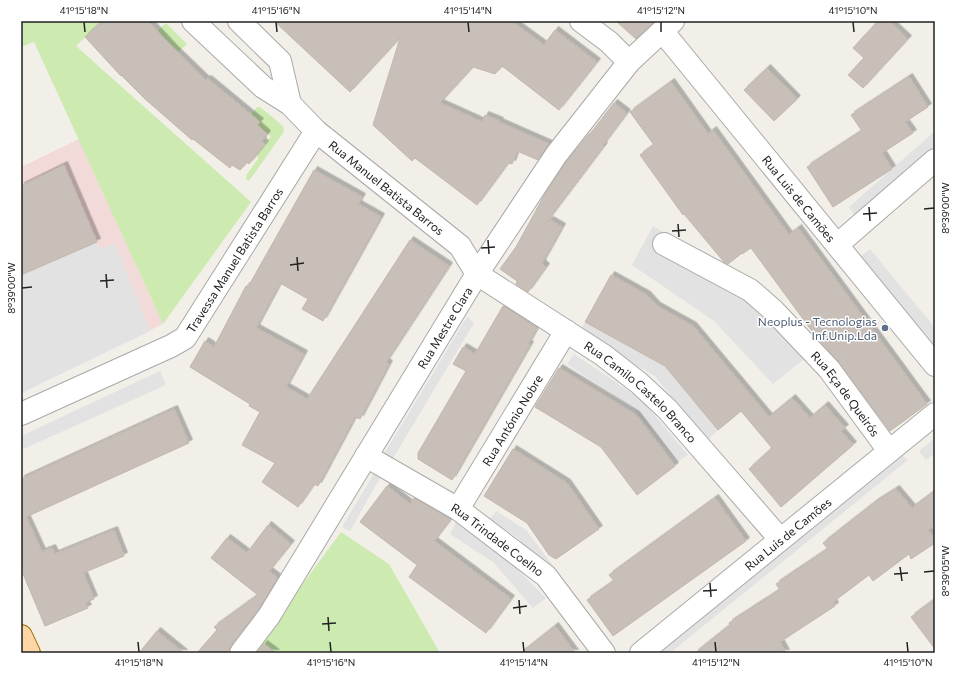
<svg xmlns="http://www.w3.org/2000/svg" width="956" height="674" viewBox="0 0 956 674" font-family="Commissioner,sans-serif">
<defs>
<filter id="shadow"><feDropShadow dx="3.5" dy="-3.5" stdDeviation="0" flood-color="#0004"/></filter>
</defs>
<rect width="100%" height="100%" fill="#f2efe9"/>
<polygon fill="#f2dad9" points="79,139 163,324 21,393 21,167"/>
<g fill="#cdebb0">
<polygon points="21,21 102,21 76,46 251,202 163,324 34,42 21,47"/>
<polygon points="166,23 187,44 178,52 157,31"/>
<polygon points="257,107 260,107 282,125 284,129 283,133 249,181 246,179 247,174 258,159 257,154 271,136 248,118"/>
<polygon points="341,532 389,564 440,653 252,653"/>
</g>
<g fill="#e2e2e2">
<polygon points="935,131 935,148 857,219 849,207"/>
<polygon points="653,226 763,292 808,356 773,384 714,321 632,265"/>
<polygon points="97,242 100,249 115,243 150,331 21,393 21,275"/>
<polygon points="870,249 935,328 935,352 859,258"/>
<polygon points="467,317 474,323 392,460 384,454"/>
<polygon points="585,322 665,366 718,430 707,441 655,376 580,332"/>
<polygon points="574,354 642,400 688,455 677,462 633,408 567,364"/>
<polygon points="160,371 166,385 21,450 21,436"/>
<polygon points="935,438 935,453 926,460 919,451"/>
<polygon points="903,456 908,460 670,653 659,653"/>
<polygon points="375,472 381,476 350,531 342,527"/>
<polygon points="496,511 526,530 554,567 548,572 518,538 490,519"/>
<polygon points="456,522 499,551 546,598 533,608 493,562 450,534"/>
</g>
<g fill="#c7bfb8" stroke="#c4b6ab" filter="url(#shadow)">
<polygon points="102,21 148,21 173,48 206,80 208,79 260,122 257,125 267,134 262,141 265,144 249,164 247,162 240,170 232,165 230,168 193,139 192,140 145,99 121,75 121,76 85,37"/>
<polygon points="274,21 511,21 544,45 555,30 597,62 559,110 502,66 495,74 473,67 440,103 482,122 485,115 500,121 499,122 549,144 538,160 517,151 512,164 508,163 477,205 415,158 412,161 373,125 400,38 350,92"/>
<polygon points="616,21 655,21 636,39"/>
<polygon points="878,21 889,21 908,39 863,88 848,75 864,58 853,48"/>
<polygon points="767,68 797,99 774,121 744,90"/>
<polygon points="909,77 928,107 905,122 913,133 882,153 892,169 833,207 807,167 862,131 851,115"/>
<polygon points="671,82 708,134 713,130 789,235 798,228 927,404 890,431 839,362 817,338 751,248 742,254 742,253 728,264 724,262 684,214 683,215 640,155 654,145 630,112"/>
<polygon points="614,103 627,113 603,145 604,146 545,224 550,220 562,227 542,263 546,267 528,292 516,284 517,281 500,269 516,247 545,194 566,162 589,134 590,134"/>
<polygon points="64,165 97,242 21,275 21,186"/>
<polygon points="314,170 362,197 358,204 381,217 323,321 302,309 308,299 280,283 256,328 304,354 286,387 307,399 410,240 449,266 386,362 389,364 360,419 355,417 318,486 314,484 298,507 262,482 275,463 242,445 260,412 249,406 250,404 190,367 205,341 214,347 246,286 248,287"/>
<polygon points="611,275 647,295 657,306 693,326 769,417 792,398 810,418 825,405 845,428 841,431 853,445 781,507 749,469 772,448 741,411 718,430 665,366 585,322"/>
<polygon points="503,306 537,328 528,344 530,345 452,480 418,459 418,453 466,371 453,364 463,347 475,354"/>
<polygon points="559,368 636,415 675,466 637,495 601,447 535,407"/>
<polygon points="174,409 189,443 26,517 42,552 52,548 55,554 114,530 124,556 83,573 94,599 85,603 88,608 45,626 21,569 21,479"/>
<polygon points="513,449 567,483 599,529 556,559 549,555 527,523 484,496"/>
<polygon points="387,486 410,504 414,498 451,519 434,541 511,599 486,633 409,577 417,565 360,522"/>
<polygon points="896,489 912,508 935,491 935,525 928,530 935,540 935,543 911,559 909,554 873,581 869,575 833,602 835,606 780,642 786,653 695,653 730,625 729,623 780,590 776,584 828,549 823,543 874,503"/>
<polygon points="715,498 746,541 613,636 587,600 614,581 609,575"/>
<polygon points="268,525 291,544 269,571 278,578 259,609 231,645 229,653 197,653 217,630 214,627 258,595 211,558 227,538 247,553"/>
<polygon points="935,599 935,649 911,617"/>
<polygon points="555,626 575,653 521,653"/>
<polygon points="157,631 184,653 139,653"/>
<polygon points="264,644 276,653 257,653"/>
</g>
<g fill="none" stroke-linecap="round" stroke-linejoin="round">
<g stroke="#a9a9a9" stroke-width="24">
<g id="minor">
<path id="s1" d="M193,21L263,87L290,104L316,131L460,246L477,274L603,355L639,383L667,409L780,539"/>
<polyline points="239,21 280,61 290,104"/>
<polyline points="581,21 609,42 629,62"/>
<path id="s2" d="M663,32L935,365"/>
<path id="s3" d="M664,244L750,290L773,310L829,369L889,451"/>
<polyline points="837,245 935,160"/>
<path id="s4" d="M21,414L171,346L185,338L316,131"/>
<path id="s5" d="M366,456L458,509L546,576L604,653"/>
<path id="s6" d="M458,509L566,331"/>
<path id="s7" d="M241,653L269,616L477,274L556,155L629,62L673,21"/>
<path id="s8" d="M641,653L935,414"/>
</g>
</g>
<g stroke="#a06b00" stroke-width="24">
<polyline id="major" points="21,636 29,653"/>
</g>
<use href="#minor" stroke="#fff" stroke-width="22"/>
<use href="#major" stroke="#fcd6a4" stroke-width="22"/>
</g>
<path fill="none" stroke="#222" stroke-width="1.5" d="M84,22L85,32M276,22L277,32M468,22L469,32M661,22V32M853,22L854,32M869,207L870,221M924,209L934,208M863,214L877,213M678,224L679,237M672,231L686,230M488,240L489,254M481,248L495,247M297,257L298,271M290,265L304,263M106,274L107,288M100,281L114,280M22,288L32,287M900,567L902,581M924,572L934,571M894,574L908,573M710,583L711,597M703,591L717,590M519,600L520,614M513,608L527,606M328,617L329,631M322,624L336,623M138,642L139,652M330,642L331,652M523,642L524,652M715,642L716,652M907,642L908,652"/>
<circle fill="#5c6f8a" stroke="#fff" stroke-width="1.5" cx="885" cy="328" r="4"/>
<g text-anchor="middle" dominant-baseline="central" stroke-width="3" stroke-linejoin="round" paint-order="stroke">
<g font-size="12" fill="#222" stroke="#fff">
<text stroke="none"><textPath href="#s1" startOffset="256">Rua Manuel Batista Barros</textPath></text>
<text stroke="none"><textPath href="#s2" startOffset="215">Rua Luis de Camões</textPath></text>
<text stroke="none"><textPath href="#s4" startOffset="273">Travessa Manuel Batista Barros</textPath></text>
<text stroke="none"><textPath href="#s7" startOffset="384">Rua Mestre Clara</textPath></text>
<text stroke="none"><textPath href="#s1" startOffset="585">Rua Camilo Castelo Branco</textPath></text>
<text stroke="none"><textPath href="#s3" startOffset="239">Rua Eça de Queirós</textPath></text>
<text stroke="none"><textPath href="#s6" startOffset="104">Rua António Nobre</textPath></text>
<text stroke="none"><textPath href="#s8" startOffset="189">Rua Luis de Camões</textPath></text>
<text stroke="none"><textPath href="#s5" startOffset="156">Rua Trindade Coelho</textPath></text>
</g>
<g font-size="12" fill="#4e5e75" stroke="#fff" text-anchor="end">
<text x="877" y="321">Neoplus - Tecnologias<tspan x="877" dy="14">Inf.Unip.Lda</tspan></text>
</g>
</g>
<rect width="956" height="674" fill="none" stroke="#ffffff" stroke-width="44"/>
<rect x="22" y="22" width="912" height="630" fill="none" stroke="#222" stroke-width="1.5"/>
<g font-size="10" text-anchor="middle" fill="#222">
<text x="84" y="14">41°15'18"N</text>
<text x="276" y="14">41°15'16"N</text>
<text x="468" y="14">41°15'14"N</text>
<text x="661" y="14">41°15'12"N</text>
<text x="853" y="14">41°15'10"N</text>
<text transform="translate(945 208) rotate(-90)" y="4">8°39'00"W</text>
<text transform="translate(11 288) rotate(-90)" y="4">8°39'00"W</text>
<text transform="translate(945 571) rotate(-90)" y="4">8°39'05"W</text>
<text x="139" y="666">41°15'18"N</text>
<text x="331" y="666">41°15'16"N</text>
<text x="524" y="666">41°15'14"N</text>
<text x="716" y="666">41°15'12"N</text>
<text x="908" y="666">41°15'10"N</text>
</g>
</svg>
